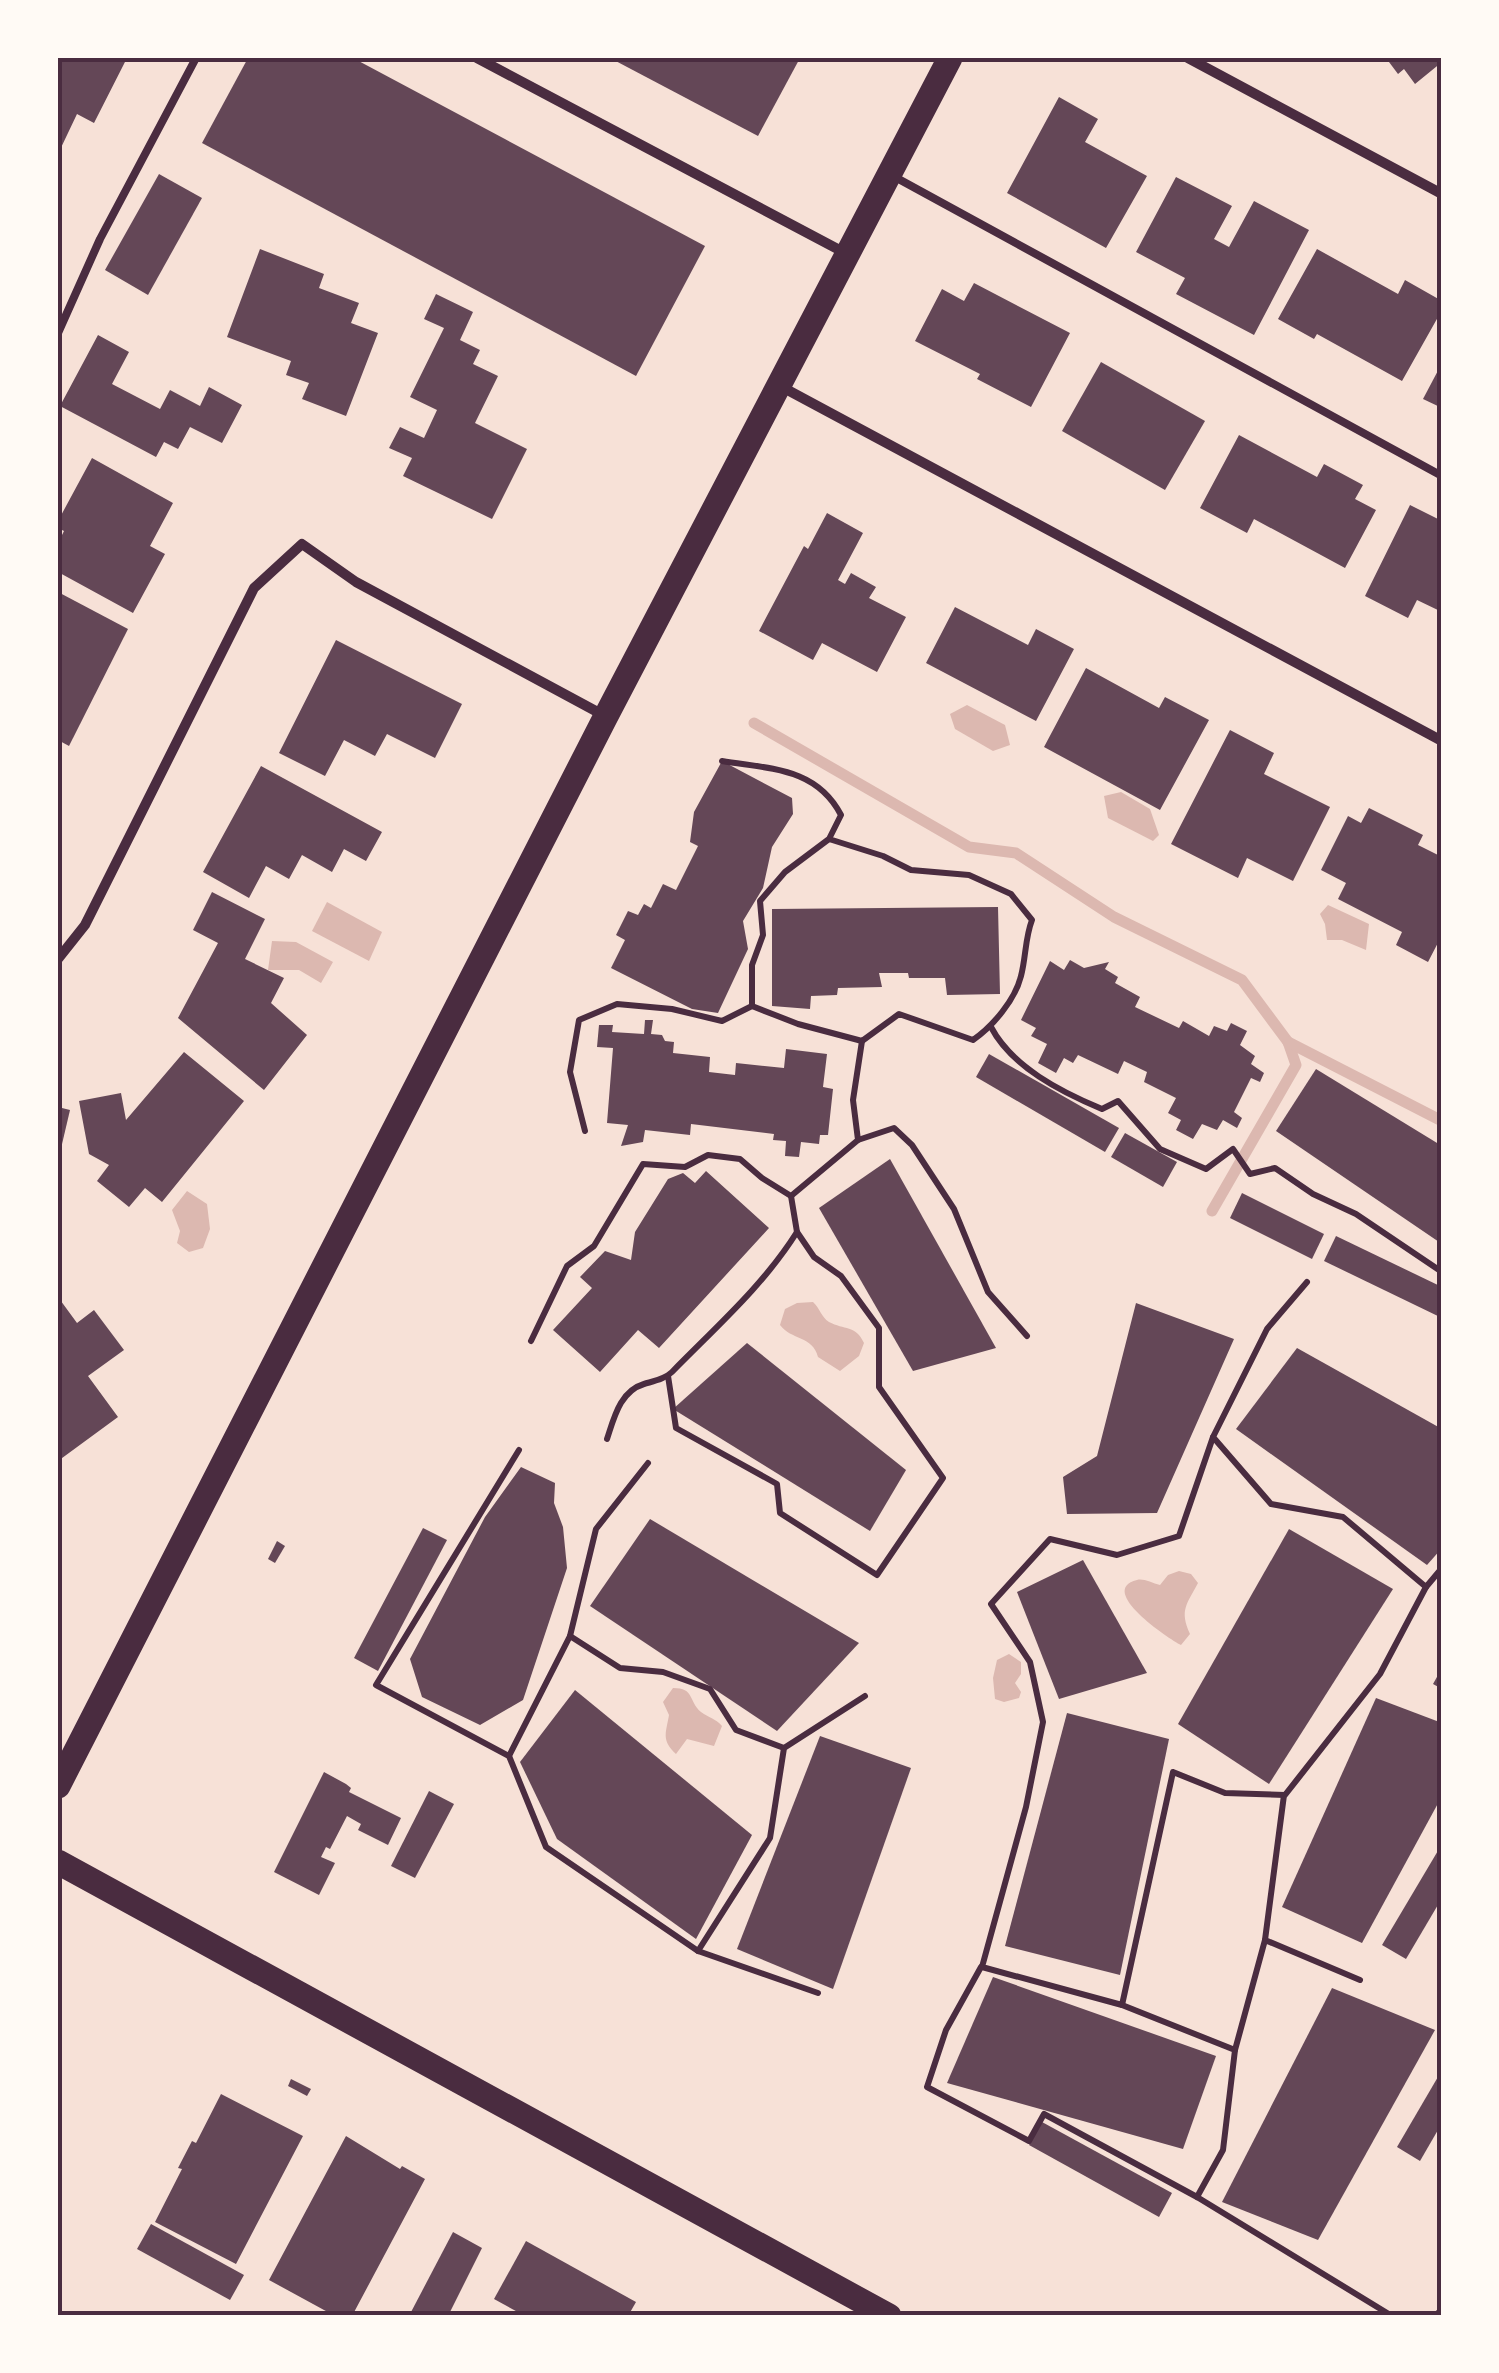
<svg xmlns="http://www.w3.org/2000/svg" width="1499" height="2373" viewBox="0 0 1499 2373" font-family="Merriweather,serif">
<rect width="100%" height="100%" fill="#f7e1d7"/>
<g fill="#dcb8b0">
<polygon points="967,705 1005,725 1010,745 993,751 955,729 950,714"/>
<polygon points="1121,792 1150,809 1159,835 1153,841 1108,818 1104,796"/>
<polygon points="327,902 382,932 369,961 312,931"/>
<polygon points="1328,905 1369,924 1366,950 1342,940 1327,940 1325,924 1320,914"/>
<polygon points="272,941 296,942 333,962 321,983 299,970 268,970"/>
<polygon points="187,1191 207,1204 210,1229 203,1248 189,1252 177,1243 180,1231 172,1210"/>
<path d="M813,1302C820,1308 821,1317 829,1322C844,1330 856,1325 864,1343L859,1356L840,1371L818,1357C813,1336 791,1340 780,1325L785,1309L797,1303Z"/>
<path d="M1179,1571L1191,1574L1198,1583C1187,1604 1179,1610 1190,1634L1181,1645C1169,1639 1096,1590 1137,1580C1143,1578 1152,1583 1160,1585L1168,1575Z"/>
<polygon points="1009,1654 1021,1662 1021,1674 1015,1683 1021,1692 1019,1698 1004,1702 995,1699 993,1678 997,1660"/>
<path d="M673,1688C695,1688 688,1701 701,1712C709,1718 715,1718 722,1726L714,1746L687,1739L676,1754C661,1740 666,1733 669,1715L663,1702Z"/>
</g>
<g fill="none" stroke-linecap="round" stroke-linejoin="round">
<g stroke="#dcb8b0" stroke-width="11">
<polyline points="754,723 969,847 1016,853 1114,917 1242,980 1288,1042 1296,1065 1212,1211"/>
<polyline points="1288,1042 1442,1121"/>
</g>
</g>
<g fill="#644757">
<polygon points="58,58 127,58 94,123 77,114 58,154"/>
<polygon points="248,58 353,58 705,246 636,376 202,143"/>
<polygon points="610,58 800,58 758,136"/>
<polygon points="1386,58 1442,58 1442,62 1415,84 1404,69 1398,74"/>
<polygon points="1059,97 1098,119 1085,142 1147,176 1106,248 1007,193"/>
<polygon points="159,174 202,198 148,295 105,270"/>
<polygon points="1176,177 1232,206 1214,239 1229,247 1254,201 1309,230 1254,335 1176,294 1185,278 1136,252"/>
<polygon points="260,249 324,274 319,288 359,303 351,323 378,333 346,416 302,399 309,383 286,375 291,361 227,337"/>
<polygon points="1317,249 1398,294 1405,280 1442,301 1442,310 1402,381 1317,334 1314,339 1278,319"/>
<polygon points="974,283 1070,333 1031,407 977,379 980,374 915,341 942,289 964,301"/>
<polygon points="436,294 473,312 460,340 480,350 473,364 498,376 475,423 527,449 492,519 403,476 412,458 389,448 400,427 424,438 437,410 410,397 444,328 424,319"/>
<polygon points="98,335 129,352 112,384 160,409 170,390 200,406 209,387 242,405 222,443 190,427 178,449 164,442 156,457 60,406"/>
<polygon points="1101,362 1205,421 1165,490 1062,431"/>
<polygon points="1442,363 1442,408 1423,399"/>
<polygon points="1239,435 1317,477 1324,464 1363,485 1355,499 1376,510 1345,568 1254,519 1247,533 1200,508"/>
<polygon points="92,458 173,503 150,546 165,554 133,613 58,572 58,543 64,531 58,528 58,521"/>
<polygon points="1410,505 1442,521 1442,612 1417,600 1408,618 1365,596"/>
<polygon points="827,513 863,533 838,580 845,584 851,573 876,587 869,598 906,617 877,672 822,643 813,660 759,631 804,546 808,549"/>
<polygon points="58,592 128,629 69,746 58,740"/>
<polygon points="955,607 1028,645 1036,629 1074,649 1036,721 926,663"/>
<polygon points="336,640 462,704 435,758 387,734 375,756 344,740 325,776 279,753"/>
<polygon points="1086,668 1159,708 1165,697 1209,720 1160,810 1044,747"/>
<polygon points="1230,730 1274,753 1264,774 1330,807 1293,881 1247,858 1238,878 1171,844"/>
<polygon points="722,761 792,798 793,814 772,847 763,888 743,921 748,949 718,1013 692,1009 611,968 625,940 616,935 628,911 638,915 644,904 651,908 663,884 676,890 698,846 690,842 694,812"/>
<polygon points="261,766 382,832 366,861 344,849 332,872 302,855 289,879 266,866 249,898 203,872"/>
<polygon points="1369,808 1423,835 1418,845 1442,857 1442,935 1428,962 1396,945 1402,932 1338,899 1346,883 1321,870 1348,816 1361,823"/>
<polygon points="212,892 265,919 245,959 284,978 271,1003 307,1035 264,1090 178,1018 218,943 193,930"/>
<polygon points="998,907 1000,994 947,995 945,978 909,978 908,973 879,973 882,987 838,988 837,995 811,996 810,1009 772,1006 772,909"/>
<polygon points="1070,960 1084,968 1109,962 1105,969 1118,977 1115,983 1140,997 1135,1007 1179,1028 1183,1021 1209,1036 1214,1026 1227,1031 1231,1023 1247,1031 1240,1045 1255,1056 1251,1064 1264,1073 1260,1082 1251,1078 1234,1112 1242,1118 1237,1128 1223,1120 1217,1130 1202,1124 1193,1139 1176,1130 1181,1120 1168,1113 1176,1098 1144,1082 1147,1072 1124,1061 1118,1074 1078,1055 1073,1063 1064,1058 1056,1073 1038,1063 1047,1044 1031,1036 1036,1028 1021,1020 1050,961 1064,970"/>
<polygon points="645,1020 653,1020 651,1034 662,1035 665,1041 674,1042 673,1053 710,1057 709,1072 735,1075 736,1063 784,1068 786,1049 827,1054 823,1087 833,1089 828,1135 820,1135 819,1144 801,1142 799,1157 785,1156 786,1141 773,1140 774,1134 691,1124 690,1135 645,1130 643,1142 621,1146 628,1125 607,1123 613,1048 597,1047 599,1025 613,1025 612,1032 644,1034"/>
<polygon points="184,1052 244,1101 162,1202 145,1188 129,1207 97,1181 109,1165 89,1154 79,1101 121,1093 126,1120"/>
<polygon points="989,1054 1119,1128 1105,1152 976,1077"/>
<polygon points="1316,1069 1442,1146 1442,1244 1276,1131"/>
<polygon points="58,1107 70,1110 59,1157 58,1156"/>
<polygon points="1125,1133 1177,1162 1163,1187 1111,1157"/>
<polygon points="890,1159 996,1348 913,1371 819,1208"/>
<polygon points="706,1171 769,1228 659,1348 638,1330 600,1372 553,1330 592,1288 580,1277 605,1251 631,1260 635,1232 668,1179 683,1173 695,1183"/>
<polygon points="1242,1193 1324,1234 1312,1259 1230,1218"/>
<polygon points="1336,1236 1442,1287 1442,1318 1324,1261"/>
<polygon points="58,1297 77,1323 94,1310 124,1350 88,1376 118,1417 58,1461"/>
<polygon points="1136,1303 1234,1339 1157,1513 1067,1514 1063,1477 1097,1456"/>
<polygon points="747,1343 906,1470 870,1531 673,1409"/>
<polygon points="1297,1348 1442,1429 1442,1548 1427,1565 1236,1429"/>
<polygon points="521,1467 555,1483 554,1503 563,1527 567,1568 523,1700 480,1725 422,1697 410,1659 485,1517"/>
<polygon points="650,1519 859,1643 777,1731 590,1606"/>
<polygon points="423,1528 447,1540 378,1671 354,1658"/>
<polygon points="1289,1529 1393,1589 1269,1784 1178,1724"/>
<polygon points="277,1541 285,1546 275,1563 268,1559"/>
<polygon points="1083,1560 1147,1673 1059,1699 1017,1592"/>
<polygon points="1442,1668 1442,1689 1433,1684"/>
<polygon points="575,1690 752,1835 696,1939 557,1839 520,1762"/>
<polygon points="1376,1698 1442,1723 1442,1796 1362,1943 1282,1907"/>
<polygon points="1067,1713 1169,1739 1120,1975 1005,1946"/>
<polygon points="820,1736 911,1768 833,1989 737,1949"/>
<polygon points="324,1772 346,1784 351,1788 349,1792 401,1818 388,1845 358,1830 361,1824 347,1816 330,1849 326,1847 321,1857 335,1863 319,1895 274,1872"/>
<polygon points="429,1791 454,1804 415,1878 391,1866"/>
<polygon points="1442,1844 1442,1898 1406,1959 1382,1945"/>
<polygon points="993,1977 1216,2056 1183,2149 947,2083"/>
<polygon points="1332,1988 1435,2030 1318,2240 1222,2202"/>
<polygon points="1442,2070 1442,2123 1420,2161 1397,2147"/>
<polygon points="291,2079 311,2089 307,2096 288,2086"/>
<polygon points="221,2094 303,2136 236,2264 155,2222 182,2169 178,2168 192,2141 196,2143"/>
<polygon points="1042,2122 1172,2193 1159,2217 1029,2145"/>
<polygon points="346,2136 400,2169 402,2166 425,2179 352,2316 335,2316 269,2280"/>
<polygon points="151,2224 244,2275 230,2300 137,2249"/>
<polygon points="453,2232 482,2248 448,2316 412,2316 410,2314"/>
<polygon points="526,2241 636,2302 628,2316 525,2316 494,2299"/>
</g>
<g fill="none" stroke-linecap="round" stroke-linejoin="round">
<g stroke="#4a2c40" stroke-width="6">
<path d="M722,761C769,769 816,767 841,815L829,839L785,872L760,901L763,935L752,965V1006L798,1024L862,1041L899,1014L973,1040C993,1026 1015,1000 1021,976C1026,957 1025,938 1032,920L1011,894L969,875L911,870L883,856L829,839"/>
<path d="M991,1027C1012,1067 1061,1092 1102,1109L1118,1101L1160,1149L1206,1169L1233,1149L1250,1174L1275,1168L1313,1194L1356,1214L1442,1272"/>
<polyline points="585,1131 570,1072 579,1020 617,1004 672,1009 722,1021 752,1006"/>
<polyline points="858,1140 894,1128 912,1145 954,1209 988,1292 1027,1336"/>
<polyline points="1307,1282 1267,1329 1213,1437 1271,1504 1343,1517 1426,1587 1442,1568"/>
<polyline points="531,1341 567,1266 594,1246 643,1164 685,1167 708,1155 740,1159 762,1178 791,1196 858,1140 853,1100 862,1041"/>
<polyline points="668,1376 676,1428 777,1484 780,1513 877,1575 943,1478 879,1387 879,1328 841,1276 814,1257 797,1232"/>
<polyline points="1213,1437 1179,1536 1117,1555 1050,1539 991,1604 1030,1662 1043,1722 1026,1807 982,1967 1122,2005 1173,1772 1225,1793 1285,1795 1380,1674 1426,1587"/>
<path d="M607,1439C614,1418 620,1391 644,1384C654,1381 665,1379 672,1372C716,1327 763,1286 797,1232L791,1196"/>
<polyline points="519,1450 376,1685 509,1756 546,1847 698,1951 818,1993"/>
<polyline points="570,1636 596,1529 648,1463"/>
<polyline points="509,1756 570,1636 620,1668 663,1672 710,1689 736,1730 784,1748"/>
<polyline points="1284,1795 1265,1940 1360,1980"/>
<polyline points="698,1951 770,1838 784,1748 865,1696"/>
<polyline points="981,1967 946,2030 927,2087 1029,2141 1044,2114 1197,2197 1223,2150 1235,2050 1122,2005"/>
<polyline points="1235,2050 1265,1940"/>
<polyline points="1197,2197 1392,2316"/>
<polyline points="1435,2316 1442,2309"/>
</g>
<g stroke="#4a2c40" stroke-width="8">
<polyline points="893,176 1442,476"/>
<polyline points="58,333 100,239 196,58"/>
</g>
<g stroke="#4a2c40" stroke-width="10">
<polyline points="477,58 847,254"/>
<polyline points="1188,58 1442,194"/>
<polyline points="782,387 1442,741"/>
<polyline points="58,959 85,925 254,588 302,544 356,582 605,716"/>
</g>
<g stroke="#4a2c40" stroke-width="25">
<polyline points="58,1786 606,716 950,58"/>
<polyline points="58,1862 889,2316"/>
</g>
</g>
<rect width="1499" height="2373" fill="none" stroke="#fffaf5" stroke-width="120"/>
<rect x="60" y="60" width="1379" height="2253" fill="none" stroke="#4a2c40" stroke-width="4"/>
</svg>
